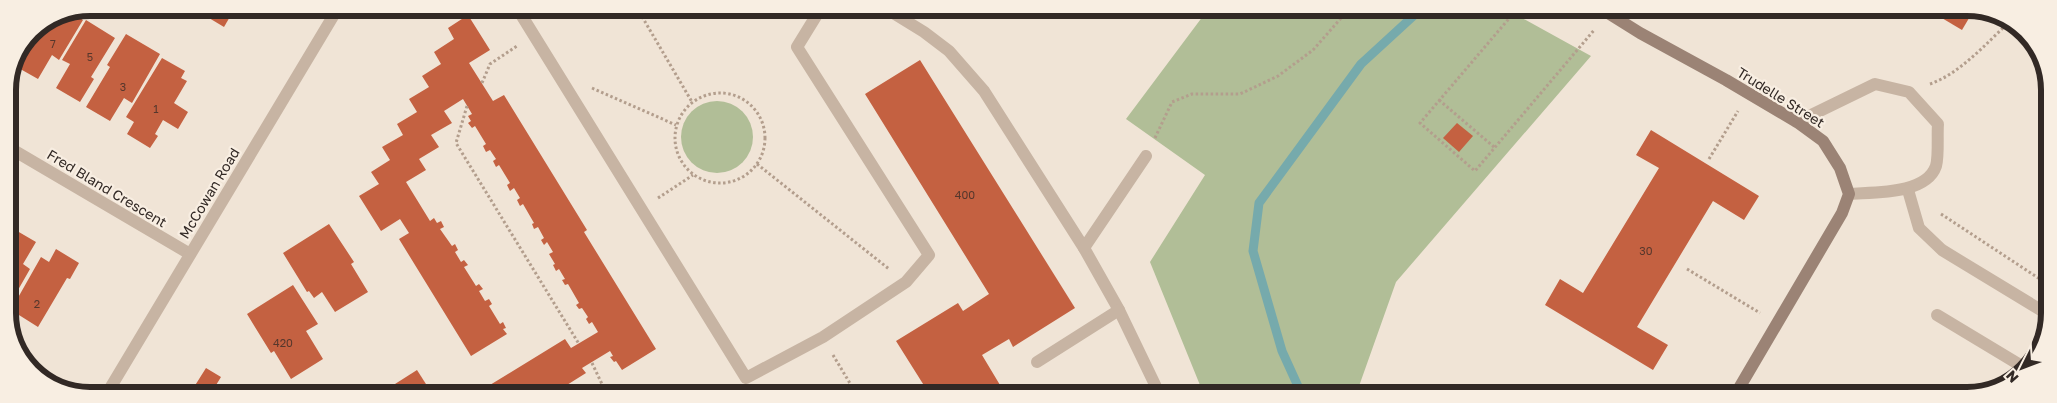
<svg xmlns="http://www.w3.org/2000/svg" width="2057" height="403" viewBox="0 0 2057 403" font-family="'Golos Text',sans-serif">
<rect width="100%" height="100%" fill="#f0e4d6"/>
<g fill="#b1be97">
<polygon points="555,8 578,8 562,18"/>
<polygon points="1209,8 1504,8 1591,56 1396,282 1358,389 1360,395 1204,395 1150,262 1205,175 1126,119"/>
<circle cx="717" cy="137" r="36"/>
</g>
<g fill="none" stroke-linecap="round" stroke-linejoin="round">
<polyline stroke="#76aaac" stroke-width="9" points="1302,395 1282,351 1253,251 1259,203 1361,64 1422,8"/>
</g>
<g fill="#c46141">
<polygon points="202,8 235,8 224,27 199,12"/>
<polygon points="1925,8 1975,8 1962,30"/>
<polygon points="74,14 83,20 59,60 52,55 38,79 15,66 22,52 24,54 39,29"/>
<polygon points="468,15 490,50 469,63 493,101 504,95 587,230 584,232 656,349 622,370 616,361 614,362 610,357 613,356 610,351 582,368 586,373 551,395 489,395 485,388 565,339 571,348 598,332 592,322 589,324 586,319 588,317 582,308 579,309 576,305 579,303 568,284 565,285 562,280 565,279 559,269 556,271 553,265 555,264 549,254 553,252 547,242 544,245 541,240 544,238 538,227 534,229 532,224 534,223 523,204 520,206 517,200 520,198 514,188 510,191 507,185 510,183 499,165 496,167 493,161 496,159 490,150 486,152 483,146 486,144 475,126 472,128 468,123 471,121 468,116 472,114 463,99 444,111 452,123 431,135 439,147 419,159 426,170 406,182 430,221 434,218 437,223 441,221 444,227 440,229 452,246 455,244 458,250 455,252 461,262 464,260 468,265 464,267 476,286 479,284 483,289 479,291 485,301 489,299 492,304 489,306 500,324 503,322 506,328 503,329 507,334 471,356 399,239 409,233 400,219 381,231 359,196 379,184 371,172 390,160 382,147 403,135 397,124 417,112 409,99 429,87 422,76 441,64 434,52 454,39 448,28"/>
<polygon points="86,20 115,38 91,77 94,79 80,102 56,88 70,64 62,60"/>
<polygon points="126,34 160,54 132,103 124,98 110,121 86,107 110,67 107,65"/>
<polygon points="162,58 185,71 181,78 187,81 174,103 188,112 178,129 163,120 155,134 158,136 150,148 127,134 134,122 126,117"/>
<polygon points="920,60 1075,308 1013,347 1009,339 982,355 1006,395 930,395 896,341 958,303 963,311 989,294 865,94"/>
<polygon points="1457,123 1473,136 1459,152 1443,138"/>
<polygon points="1651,130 1759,196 1744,220 1713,201 1637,327 1668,345 1653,370 1545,305 1560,279 1583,293 1659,168 1636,155"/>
<polygon points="329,224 354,262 351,264 368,292 335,312 322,292 314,298 309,291 307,292 283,253"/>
<polygon points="12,228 36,242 23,264 30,269 10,304 9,233"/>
<polygon points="56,249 79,263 70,279 67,278 38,327 11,310 41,257 49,262"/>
<polygon points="293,285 318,324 306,331 323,359 291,379 274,351 271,353 247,314"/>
<polygon points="206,368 221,377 213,390 221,395 189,395"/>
<polygon points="417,370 433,395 387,395 384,391"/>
</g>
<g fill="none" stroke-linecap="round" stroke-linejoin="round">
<g stroke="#b39e8d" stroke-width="3" stroke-dasharray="2.5 2.5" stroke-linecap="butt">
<polyline points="637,8 692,102"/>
<polyline points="1518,8 1420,123 1475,171 1595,29"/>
<polyline points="482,83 490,64 517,46"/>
<path d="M1930,84C1959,74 1986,44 2008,23"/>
<polyline points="592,88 676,125"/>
<circle cx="720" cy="138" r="45"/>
<polyline points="1439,100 1494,147"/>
<polyline points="467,106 456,143 579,344"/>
<polyline points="1155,138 1172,102 1192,94 1240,94 1278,76 1313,50 1350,8"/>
<polyline points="1709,159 1738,111"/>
<polyline points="757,164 889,269"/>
<polyline points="658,198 693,175"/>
<polyline points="1941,214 2049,285"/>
<polyline points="1687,269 1760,313"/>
<polyline points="833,355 857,395"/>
<polyline points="592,363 602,384"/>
</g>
<g stroke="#c7b4a3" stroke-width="12">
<polyline points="517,8 746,378 823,337 906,282 929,255 797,47 821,8"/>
<polyline points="885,8 924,32 949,51 984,91 1084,248 1119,310 1160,395"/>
<path d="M1797,122L1875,84L1909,92L1938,124C1937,135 1939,156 1936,166C1926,195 1873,192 1849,194"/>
<polyline points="1908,190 1919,228 1942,250 2049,315"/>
<polyline points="1084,248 1146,156"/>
<polyline points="1937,315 2025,368"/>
<polyline points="1037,362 1119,310"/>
</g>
<g stroke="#c7b4a3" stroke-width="12">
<polyline points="8,147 190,254"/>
<polyline points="106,395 338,8"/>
</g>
<polyline stroke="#9b8375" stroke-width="12" points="1600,8 1640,33 1726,80 1797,122 1823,141 1840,168 1849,194 1842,213 1735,395"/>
</g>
<g text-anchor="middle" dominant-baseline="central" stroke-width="4.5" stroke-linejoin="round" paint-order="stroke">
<g font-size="11" fill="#56372c">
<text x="53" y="43">7</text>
<text x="90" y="56">5</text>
<text x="123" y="86">3</text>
<text x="156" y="108">1</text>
<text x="965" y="194">400</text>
<text x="1646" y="250">30</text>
<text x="37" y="303">2</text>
<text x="283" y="342">420</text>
</g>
<g font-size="14" fill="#322925" stroke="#f8eee2">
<text transform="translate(1781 97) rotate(32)">Trudelle Street</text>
<text transform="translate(107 188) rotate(31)">Fred Bland Crescent</text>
<text transform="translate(209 193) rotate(-59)">McCowan Road</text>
</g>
</g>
<path d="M0 0H2057V403H0ZM90 16H1967A74 74 0 0 1 2041 90V313A74 74 0 0 1 1967 387H90A74 74 0 0 1 16 313V90A74 74 0 0 1 90 16Z" fill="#f8eee2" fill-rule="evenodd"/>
<path fill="none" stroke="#322925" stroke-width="6" d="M90 16H1967A74 74 0 0 1 2041 90V313A74 74 0 0 1 1967 387H90A74 74 0 0 1 16 313V90A74 74 0 0 1 90 16Z"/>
<g transform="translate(2022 368) rotate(228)" stroke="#f8eee2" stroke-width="4" paint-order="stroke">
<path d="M0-4L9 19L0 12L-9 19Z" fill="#322925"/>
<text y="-8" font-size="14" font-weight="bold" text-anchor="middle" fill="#322925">N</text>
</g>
</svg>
